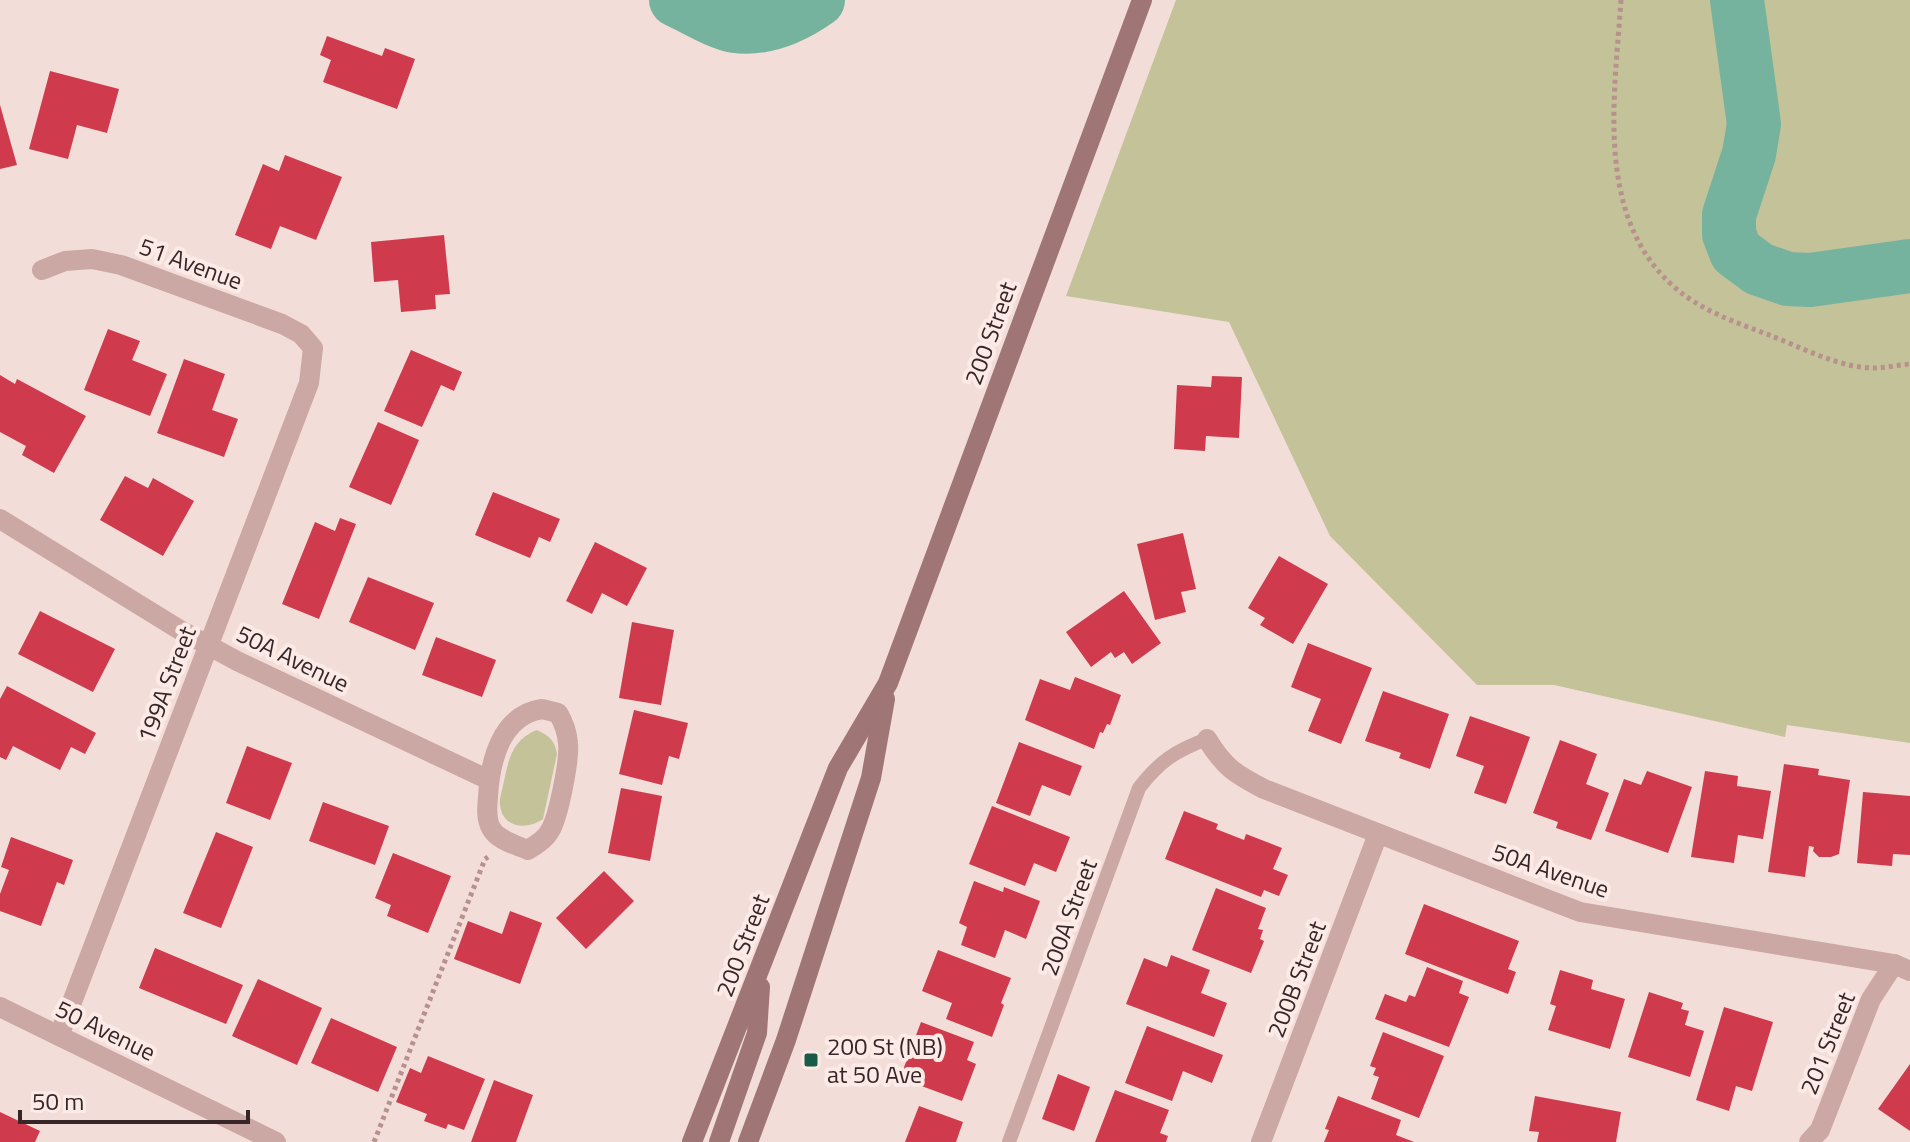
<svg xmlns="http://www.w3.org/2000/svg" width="1910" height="1142" viewBox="0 0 1910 1142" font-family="'Titillium Web',sans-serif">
<rect width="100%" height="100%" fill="#f3ddd9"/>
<g fill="#c3c298">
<polygon points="1176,0 1910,0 1910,743 1787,725 1785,737 1554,685 1477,685 1330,536 1229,322 1066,296"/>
<path d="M537,730C549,736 555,740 557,754L543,819C527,830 503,829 500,805C499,800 502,791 503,786C508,762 511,740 537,730Z"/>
</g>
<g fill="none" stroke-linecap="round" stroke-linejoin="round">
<g stroke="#76b39f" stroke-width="54">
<path d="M676,0C692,7 719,24 735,26C766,30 794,17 818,0"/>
<polyline points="1737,0 1754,124 1749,154 1729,215 1729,234 1736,252 1759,269 1788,279 1810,280 1910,266"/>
</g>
</g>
<g fill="#cf3b4d">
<polygon points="327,36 382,56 385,48 415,59 397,109 323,82 331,60 320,55"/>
<polygon points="50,71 119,89 107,133 77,125 68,159 29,149"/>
<polygon points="0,105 17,165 0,169"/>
<polygon points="285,155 342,177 316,240 280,226 271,249 235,235 263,164 279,171"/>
<polygon points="444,235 450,294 435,295 436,309 401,312 398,280 374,282 371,242"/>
<polygon points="108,329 140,341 132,360 167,374 150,416 84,390"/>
<polygon points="411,350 462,372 454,391 441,385 422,427 384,411"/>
<polygon points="184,359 225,374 212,410 238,419 224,457 157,433"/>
<polygon points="0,375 15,384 17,379 86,416 54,473 22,455 26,446 0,432"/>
<polygon points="1212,376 1242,377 1239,438 1206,436 1205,451 1174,449 1177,385 1211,387"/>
<polygon points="378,422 419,440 391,505 349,487"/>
<polygon points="125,476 148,488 153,478 194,501 163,556 100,520"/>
<polygon points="493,492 560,519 550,542 539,537 530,558 475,535"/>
<polygon points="340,518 356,524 319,619 282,604 315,522 335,531"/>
<polygon points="1183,533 1196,589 1181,592 1186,612 1155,620 1137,544"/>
<polygon points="595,542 647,568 627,606 602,593 592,614 566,601"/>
<polygon points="1279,556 1328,584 1293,644 1260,625 1265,618 1248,608"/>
<polygon points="368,577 434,603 415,650 349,622"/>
<polygon points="1124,591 1161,643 1132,664 1124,652 1115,658 1111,652 1091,667 1066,632"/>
<polygon points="40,611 115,649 93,692 18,654"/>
<polygon points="632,622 674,630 661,705 619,698"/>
<polygon points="436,637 496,660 482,697 422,675"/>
<polygon points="1308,643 1372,668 1341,744 1308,731 1321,699 1291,687"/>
<polygon points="1075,677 1121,695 1110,725 1107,724 1103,733 1100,732 1094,749 1025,720 1040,679 1070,690"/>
<polygon points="7,686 96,733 85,754 71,747 60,770 13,746 6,760 0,757 0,699"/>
<polygon points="1383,691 1449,714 1430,769 1399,758 1401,753 1365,741"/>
<polygon points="634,710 688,723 679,759 669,756 662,785 619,774"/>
<polygon points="1470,716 1530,737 1506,804 1474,793 1484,766 1456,756"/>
<polygon points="1560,740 1597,754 1586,784 1609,793 1591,840 1556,828 1558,822 1533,813"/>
<polygon points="1019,742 1082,766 1070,796 1042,785 1030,816 996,803"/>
<polygon points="247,746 292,763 270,820 226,803"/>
<polygon points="1784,764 1819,769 1818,775 1850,780 1839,854 1831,857 1819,857 1813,851 1814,847 1809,846 1805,877 1768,872"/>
<polygon points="1647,771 1692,787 1668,853 1605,831 1624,779 1641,785"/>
<polygon points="1705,771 1738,776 1737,786 1771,791 1763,839 1738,835 1734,863 1691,857"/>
<polygon points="621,788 662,796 650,861 608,853"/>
<polygon points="1863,792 1910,796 1910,855 1893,854 1892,866 1857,863"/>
<polygon points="323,802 389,826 375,865 309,841"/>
<polygon points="992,806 1070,837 1056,872 1034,863 1025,886 969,864"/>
<polygon points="1184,811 1218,824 1216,829 1244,840 1246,834 1282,848 1273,869 1288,875 1279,896 1264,890 1261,897 1165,859"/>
<polygon points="216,832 253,847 221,928 183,913"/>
<polygon points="11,837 73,860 64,885 57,882 41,926 0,911 0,894 9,870 1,867"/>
<polygon points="393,853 451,876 428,933 387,916 391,905 375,898"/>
<polygon points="604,871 634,901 586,949 556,918"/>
<polygon points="974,881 1003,892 1004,887 1040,901 1026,939 1005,930 995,958 961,945 967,927 959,923"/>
<polygon points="1216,888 1266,908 1258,929 1263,930 1260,939 1264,941 1251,973 1192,950"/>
<polygon points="1424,904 1519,941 1508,969 1516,972 1508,994 1405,954"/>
<polygon points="510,911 542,923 520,984 454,959 468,921 502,934"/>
<polygon points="155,948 243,985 226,1024 139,988"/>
<polygon points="938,950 1011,978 1001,1003 1004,1005 992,1037 946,1019 952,1003 922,991"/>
<polygon points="1171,955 1210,970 1201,993 1227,1003 1214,1037 1126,1004 1144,958 1167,967"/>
<polygon points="1427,967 1463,981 1459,993 1469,997 1449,1047 1375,1019 1385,994 1406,1002 1409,995 1415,997"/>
<polygon points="1560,970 1593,980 1591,989 1625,999 1610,1049 1548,1030 1556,1006 1550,1004"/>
<polygon points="258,979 322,1008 297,1065 232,1036"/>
<polygon points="1649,992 1683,1003 1681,1009 1689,1011 1685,1025 1704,1031 1690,1077 1628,1057"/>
<polygon points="1724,1007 1773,1022 1752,1091 1736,1086 1729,1111 1696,1100"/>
<polygon points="331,1018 397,1047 378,1092 311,1063"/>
<polygon points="921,1022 974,1042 967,1060 976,1064 962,1101 900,1078"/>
<polygon points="1147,1026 1223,1055 1212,1083 1183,1071 1172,1101 1125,1083"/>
<polygon points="1383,1032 1444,1056 1419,1118 1371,1099 1379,1077 1373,1075 1376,1068 1370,1066"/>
<polygon points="428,1056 485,1079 464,1130 448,1124 446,1129 424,1121 427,1114 396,1102 410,1068 421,1073"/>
<polygon points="1910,1064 1910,1131 1878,1109"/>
<polygon points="1058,1074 1090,1087 1074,1131 1042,1119"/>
<polygon points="494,1080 533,1095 516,1142 471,1142"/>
<polygon points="1115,1090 1169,1110 1160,1133 1168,1136 1166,1142 1095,1142"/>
<polygon points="1338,1096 1401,1120 1396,1135 1414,1142 1324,1142 1329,1130 1325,1129"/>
<polygon points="1535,1096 1621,1112 1616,1142 1537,1142 1539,1132 1529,1131"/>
<polygon points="919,1106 963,1122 956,1142 905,1142"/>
<polygon points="0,1112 40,1131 35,1142 0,1142"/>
</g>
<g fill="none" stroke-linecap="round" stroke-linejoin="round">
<g stroke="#b8918e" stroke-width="5" stroke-dasharray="4 4" stroke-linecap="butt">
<path d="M1621,0C1615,93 1594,214 1672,285C1699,310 1735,322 1769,335C1801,347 1839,368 1874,368C1885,368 1898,365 1910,364"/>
<polyline points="374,1142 485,859 488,857"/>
</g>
<path stroke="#cca8a4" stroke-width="14" d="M1009,1142L1139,788C1160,761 1175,751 1207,739"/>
<g stroke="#cca8a4" stroke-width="20">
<polyline points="42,270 65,261 92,259 121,265 282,324 301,334 313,348 309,383 59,1036"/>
<polyline points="0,519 180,630 237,661 489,780"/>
<path d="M542,709L558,713C564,723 567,731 568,743C570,758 559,814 551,829C546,839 537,844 528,850C516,845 497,840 491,828C486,819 487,807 488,797C490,761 501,715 542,709Z"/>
<path d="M1207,739C1224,767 1235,774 1264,789L1580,912L1894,964L1910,971"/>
<polyline points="1261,1142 1378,834"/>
<polyline points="1809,1142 1820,1130 1871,999 1894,964"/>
</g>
<polyline stroke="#cca8a4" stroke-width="20" points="0,1007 276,1142"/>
<g stroke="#a07575" stroke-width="20">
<polyline points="692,1142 838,768 888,683 1142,0"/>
<polyline points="719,1142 757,1033 760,987"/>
<polyline points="748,1142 786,1040 871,778 885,699"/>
</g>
</g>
<rect fill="#195c48" stroke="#fbeae6" stroke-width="3" x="803" y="1052" width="16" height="16" rx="4"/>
<g text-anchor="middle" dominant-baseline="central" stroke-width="8" stroke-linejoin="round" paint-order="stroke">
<g font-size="24" fill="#372627" stroke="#fbeae6">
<text transform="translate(191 263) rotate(20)">51 Avenue</text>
<text transform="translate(990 333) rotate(-70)">200 Street</text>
<text transform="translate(293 658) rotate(26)">50A Avenue</text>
<text transform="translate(166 684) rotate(-69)">199A Street</text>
<text transform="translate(1551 870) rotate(19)">50A Avenue</text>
<text transform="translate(1068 917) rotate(-70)">200A Street</text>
<text transform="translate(742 945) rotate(-69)">200 Street</text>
<text transform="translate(1296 979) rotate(-69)">200B Street</text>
<text transform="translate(106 1030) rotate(26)">50 Avenue</text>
<text transform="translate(1827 1043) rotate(-68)">201 Street</text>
</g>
<g font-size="24" fill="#372627" stroke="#fbeae6" text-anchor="start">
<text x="827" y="1046">200 St (NB)<tspan x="827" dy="28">at 50 Ave</tspan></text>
</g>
</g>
<path d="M20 1110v12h228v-12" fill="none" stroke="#372627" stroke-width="4"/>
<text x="32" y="1110" font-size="24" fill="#372627" stroke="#fbeae6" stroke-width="6" paint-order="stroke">50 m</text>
</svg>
